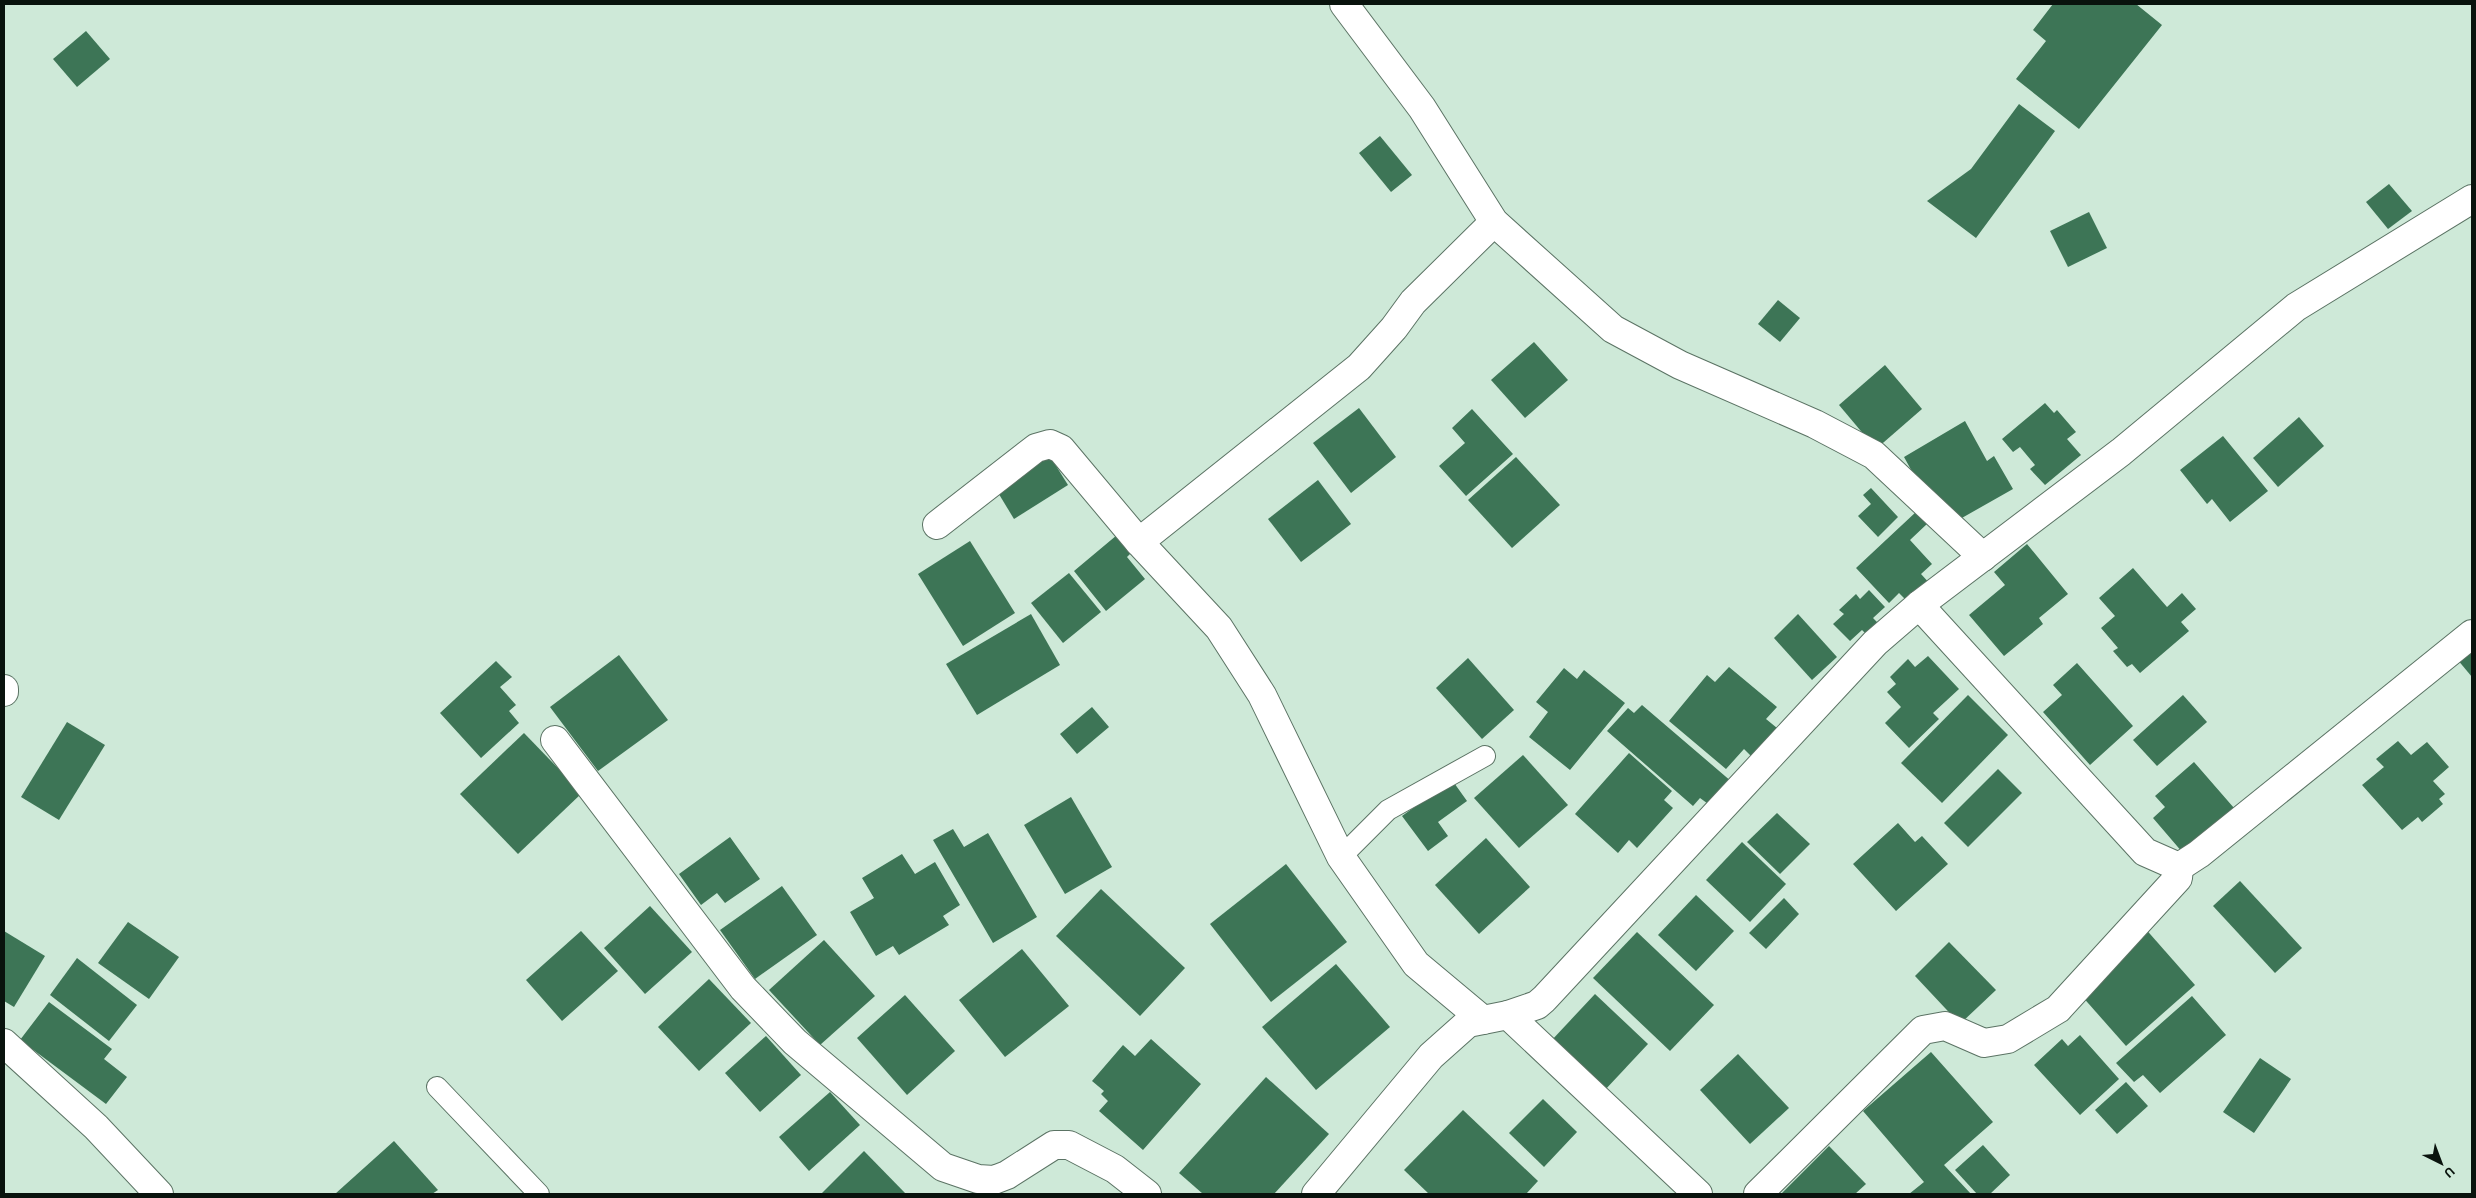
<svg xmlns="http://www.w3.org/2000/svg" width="2476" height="1198" viewBox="0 0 2476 1198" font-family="'Alegreya Sans',sans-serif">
<rect width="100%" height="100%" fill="#cee9d8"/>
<g fill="#3d7556">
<polygon points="2053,4 2136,4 2162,25 2079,129 2016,79 2046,41 2033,30"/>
<polygon points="86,31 110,59 77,87 53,59"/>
<polygon points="2019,104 2055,131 1976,238 1927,201 1971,169"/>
<polygon points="1380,136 1412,175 1391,192 1359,153"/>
<polygon points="2389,184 2412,211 2388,229 2366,202"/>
<polygon points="2089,212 2107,248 2068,267 2050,231"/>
<polygon points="1778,300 1800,318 1780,342 1758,324"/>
<polygon points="1534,342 1568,380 1525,418 1491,380"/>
<polygon points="1885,365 1922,409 1876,449 1839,405"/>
<polygon points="2045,403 2054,413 2057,410 2076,432 2067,439 2081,455 2045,485 2030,469 2035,465 2020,447 2013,452 2002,439"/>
<polygon points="1359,408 1396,457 1351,493 1313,443"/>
<polygon points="1472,409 1513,454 1466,496 1439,466 1465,443 1452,428"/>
<polygon points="2299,417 2324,446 2278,487 2253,458"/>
<polygon points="1965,421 1987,461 1994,456 2013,489 1953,523 1929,502 1904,457"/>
<polygon points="2223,436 2268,491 2230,522 2212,499 2207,504 2180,470"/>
<polygon points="1048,453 1068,485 1014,519 994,486"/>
<polygon points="1516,457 1560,505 1512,548 1468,500"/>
<polygon points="1318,480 1351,524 1301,562 1268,519"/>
<polygon points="1871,488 1898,517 1878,537 1858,516 1871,504 1863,495"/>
<polygon points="1917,511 1928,523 1910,540 1932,564 1921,574 1931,585 1910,604 1899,593 1889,603 1856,568"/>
<polygon points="1117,535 1131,553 1127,557 1145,579 1106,611 1074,571"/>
<polygon points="970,541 1015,613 963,646 918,574"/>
<polygon points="2027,544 2068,594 2039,618 2043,624 2004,656 1969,615 2005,585 1994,572"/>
<polygon points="2133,568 2167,607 2182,593 2196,609 2181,622 2189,631 2140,673 2132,664 2127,667 2113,651 2118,648 2101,628 2115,616 2099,598"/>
<polygon points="1069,573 1101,612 1063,643 1031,603"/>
<polygon points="1869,590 1885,607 1873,618 1878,623 1866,634 1862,630 1850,641 1833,624 1844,614 1839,610 1856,594 1860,599"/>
<polygon points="1031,614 1060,665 977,715 946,664"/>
<polygon points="1798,614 1837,657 1812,680 1774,638"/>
<polygon points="2472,646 2472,677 2457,659"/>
<polygon points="619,655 668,720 598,771 550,707"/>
<polygon points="1928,656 1959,689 1933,713 1939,719 1909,748 1885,723 1901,707 1887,692 1896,684 1890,677 1908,659 1915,667"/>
<polygon points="1468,658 1514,710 1482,739 1436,688"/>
<polygon points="496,661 512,677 500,687 516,705 509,711 519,723 481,758 440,713"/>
<polygon points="2077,663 2133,726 2090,765 2043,712 2062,695 2053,685"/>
<polygon points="1729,667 1777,707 1766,719 1777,728 1752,757 1744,749 1726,769 1669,721 1707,675 1715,682"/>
<polygon points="1564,668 1577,679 1584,670 1625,703 1570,770 1529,737 1548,712 1536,702"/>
<polygon points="1968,695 2008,735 1942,803 1901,763"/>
<polygon points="2183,695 2207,722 2157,766 2133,740"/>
<polygon points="1642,705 1732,782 1711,806 1700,798 1693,806 1607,731 1628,708 1634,713"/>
<polygon points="1092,707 1109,727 1077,754 1060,734"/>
<polygon points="67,722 105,745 59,820 21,797"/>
<polygon points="524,733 582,793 518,854 460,794"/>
<polygon points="2398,741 2411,755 2427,742 2449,767 2433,781 2445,794 2439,799 2443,804 2422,822 2418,817 2402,830 2362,785 2384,767 2376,759"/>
<polygon points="1629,753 1672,791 1664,800 1673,808 1637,848 1629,840 1618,853 1575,814"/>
<polygon points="1523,755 1568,805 1519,848 1474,798"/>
<polygon points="2194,762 2234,808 2183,853 2153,818 2165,807 2155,796"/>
<polygon points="1998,769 2022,793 1968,847 1944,823"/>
<polygon points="1452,780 1467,801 1438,822 1448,836 1428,851 1402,816"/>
<polygon points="1071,797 1112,867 1065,894 1024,825"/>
<polygon points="1777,813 1810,844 1780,874 1747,842"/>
<polygon points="1898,823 1915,842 1922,836 1948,864 1896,911 1853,864"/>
<polygon points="953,829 964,847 988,833 1037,917 993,943 933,840"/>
<polygon points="730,837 760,879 725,903 717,893 701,905 679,874"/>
<polygon points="1486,838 1530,887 1479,934 1435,885"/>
<polygon points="1742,842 1786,884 1750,922 1706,880"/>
<polygon points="902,854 915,874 935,862 960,905 943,916 949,925 899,955 893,946 876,956 850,912 874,898 862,878"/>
<polygon points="1286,864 1347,942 1271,1002 1210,924"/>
<polygon points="2240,881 2302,948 2275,973 2213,906"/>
<polygon points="782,886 817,935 755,979 720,930"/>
<polygon points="1101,889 1185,968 1140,1016 1056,936"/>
<polygon points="1696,895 1734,931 1696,971 1658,935"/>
<polygon points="1784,898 1799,914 1766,949 1749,933"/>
<polygon points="650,906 692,952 645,994 604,948"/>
<polygon points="128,922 179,957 149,999 98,963"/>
<polygon points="2143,926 2195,985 2126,1046 2073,986"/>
<polygon points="4,931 45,956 14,1007 4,1001"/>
<polygon points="581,931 618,971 562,1021 526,980"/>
<polygon points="1637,932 1714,1005 1670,1051 1593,978"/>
<polygon points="824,940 875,996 820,1045 769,990"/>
<polygon points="1949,942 1996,990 1960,1024 1915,976"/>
<polygon points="1022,949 1069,1006 1005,1057 959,1000"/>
<polygon points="77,958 137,1005 109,1041 50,995"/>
<polygon points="1336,964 1390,1027 1316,1090 1262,1027"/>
<polygon points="709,979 751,1023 699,1071 658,1027"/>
<polygon points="1595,994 1648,1044 1604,1091 1551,1041"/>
<polygon points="905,995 955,1051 907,1095 857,1038"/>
<polygon points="2192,996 2226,1035 2160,1093 2143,1075 2134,1082 2116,1063"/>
<polygon points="49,1002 112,1049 104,1059 127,1077 106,1104 20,1040"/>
<polygon points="2080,1035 2119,1079 2080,1115 2034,1065 2062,1039 2068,1046"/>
<polygon points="766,1036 801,1075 760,1112 725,1073"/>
<polygon points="1151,1039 1201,1084 1143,1150 1099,1111 1108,1101 1101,1094 1104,1091 1092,1081 1123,1045 1135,1056"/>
<polygon points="1931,1052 1993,1122 1944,1165 1971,1194 1909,1194 1924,1182 1863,1111"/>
<polygon points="1738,1054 1789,1108 1750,1144 1700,1090"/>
<polygon points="2260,1058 2291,1079 2254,1133 2223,1112"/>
<polygon points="1266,1077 1329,1134 1274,1194 1203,1194 1179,1173"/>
<polygon points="2126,1082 2148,1106 2117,1134 2095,1110"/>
<polygon points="830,1092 860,1125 809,1171 779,1137"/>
<polygon points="1543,1099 1577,1132 1544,1167 1509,1133"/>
<polygon points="1463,1110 1538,1181 1526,1194 1429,1194 1404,1170"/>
<polygon points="394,1141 438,1190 432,1194 335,1194"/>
<polygon points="1983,1145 2010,1175 1990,1194 1977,1194 1955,1170"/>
<polygon points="1829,1146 1866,1184 1855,1194 1781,1194"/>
<polygon points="864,1151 906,1194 821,1194"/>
</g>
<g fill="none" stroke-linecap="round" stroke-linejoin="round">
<g stroke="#5b7364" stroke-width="22">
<g id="lane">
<polyline points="1341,857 1388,810 1485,756"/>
<polyline points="437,1087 539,1194"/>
</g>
</g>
<g stroke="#5b7364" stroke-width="30">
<g id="street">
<polyline points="1344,4 1422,108 1494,222 1613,329 1680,365 1815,424 1874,455 1983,557"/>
<polyline points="937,525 1036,448 1050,444 1061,449 1139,542 1219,628 1262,695 1341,857 1416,964 1483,1020"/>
<polyline points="1139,542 1359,367 1394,328 1413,302 1494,222"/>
<polyline points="1919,605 2145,852 2179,867"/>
<polyline points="4,689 4,692"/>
<polyline points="555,740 743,988 795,1042 943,1167 978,1179 994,1180 1007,1175 1054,1145 1069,1145 1115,1169 1147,1194"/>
<polyline points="2179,867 2199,854 2472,634"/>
<polyline points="1508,1015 1698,1194"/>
<polyline points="4,1043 96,1127 159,1194"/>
<polyline points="1316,1194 1431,1056 1468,1023 1508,1015 1537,1005 1544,999 1875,643 1919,605 2121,452 2296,307 2472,199"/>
<polyline points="1758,1194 1923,1030 1945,1026 1984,1043 2008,1039 2058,1009 2178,878 2179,867"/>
</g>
</g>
<use href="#lane" stroke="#fff" stroke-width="20"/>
<use href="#street" stroke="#fff" stroke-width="28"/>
</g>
<rect width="2476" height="1198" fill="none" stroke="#09130d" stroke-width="10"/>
<g transform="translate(2441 1163) rotate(138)" stroke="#cee9d8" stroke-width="4" paint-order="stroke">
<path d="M0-4L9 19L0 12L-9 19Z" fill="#09130d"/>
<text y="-8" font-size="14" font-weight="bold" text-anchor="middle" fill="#09130d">U</text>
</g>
</svg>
